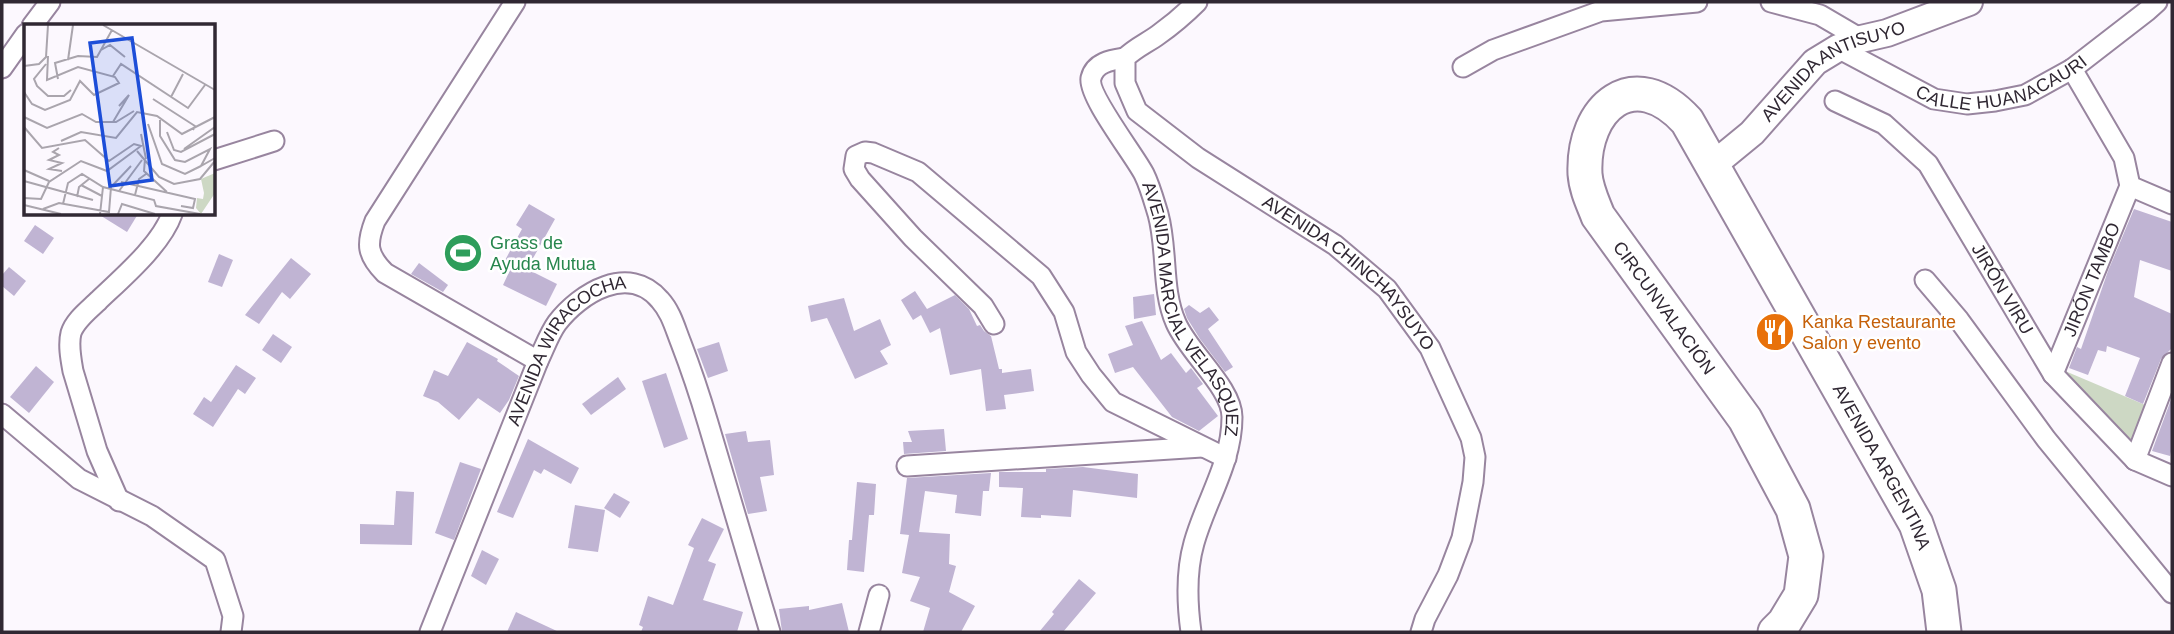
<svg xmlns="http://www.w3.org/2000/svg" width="2174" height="634" viewBox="0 0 2174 634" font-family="Helvetica,sans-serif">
<rect width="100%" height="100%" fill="#fcf8fe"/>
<polygon fill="#cdd8c4" points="2059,371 2065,371 2150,407 2133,445"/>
<g fill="#c0b4d3">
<polygon points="529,204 555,219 527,269 557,284 546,306 503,285 511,268 503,264 522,229 516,225"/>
<polygon points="2134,209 2172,222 2172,271 2140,260 2134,297 2172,314 2172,348 2161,359 2143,404 2125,396 2140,358 2107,346 2106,352 2098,350 2088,375 2069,368 2077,347 2081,349 2108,271"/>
<polygon points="98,214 138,214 127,232"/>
<polygon points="35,225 54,238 43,254 24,241"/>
<polygon points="219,254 233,260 222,287 208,282"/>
<polygon points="291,258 311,274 290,299 282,292 259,324 245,315"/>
<polygon points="419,263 448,285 443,292 411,274"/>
<polygon points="9,267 26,281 14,296 2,286 2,275"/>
<polygon points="915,291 927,309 955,295 969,309 977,326 980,325 984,331 991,336 999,369 1002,369 1002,373 1031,369 1034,391 1004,395 1006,409 986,411 981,369 950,375 940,328 930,333 921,315 913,320 901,300"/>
<polygon points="1154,294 1156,315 1134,319 1133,297"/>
<polygon points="844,298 854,331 880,319 891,345 880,351 888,364 855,379 827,318 811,322 808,306"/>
<polygon points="1189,305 1200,313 1209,307 1219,320 1208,329 1233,367 1225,372 1200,339 1187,318 1184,309"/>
<polygon points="1142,321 1161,360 1171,353 1186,373 1191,368 1203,384 1197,388 1218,416 1199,431 1172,417 1133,367 1115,373 1108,354 1133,345 1125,326"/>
<polygon points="273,334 292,347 281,363 262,350"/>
<polygon points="467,342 498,359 497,361 519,376 509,400 500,413 478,398 459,420 438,402 423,396 434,370 448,376"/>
<polygon points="719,342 728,371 708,378 697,349"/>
<polygon points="236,365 256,378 245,394 238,389 213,427 193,414 204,397 211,402"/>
<polygon points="36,366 54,382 29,413 10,397"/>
<polygon points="666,373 688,439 664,448 642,381"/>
<polygon points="618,377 626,389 591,415 582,404"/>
<polygon points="2172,397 2172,447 2170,456 2152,451"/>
<polygon points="944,429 946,451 904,454 903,442 912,442 908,431"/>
<polygon points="746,431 748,442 770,440 774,475 760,477 767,511 748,514 725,434"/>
<polygon points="528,439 579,468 571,484 544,469 541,474 534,470 513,518 497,512"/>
<polygon points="460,462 481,469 454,540 435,533"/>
<polygon points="1083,467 1138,474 1137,498 1073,490 1071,517 1041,515 1041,518 1021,517 1023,488 999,487 999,472 1046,472 1046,469"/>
<polygon points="991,473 989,491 983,491 981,516 955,513 957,495 925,491 919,532 950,534 949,564 956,566 949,592 975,606 961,632 923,632 930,608 910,601 920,577 902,573 909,535 900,534 907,478"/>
<polygon points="857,482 876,484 874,515 869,515 864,572 847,570 849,540 852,540"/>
<polygon points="396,491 414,492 412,545 360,544 360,524 394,525"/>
<polygon points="614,493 630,502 620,518 604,508"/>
<polygon points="575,505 605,510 598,552 568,548"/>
<polygon points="702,518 724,529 708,561 716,564 703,600 743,612 737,632 641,632 643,627 639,625 648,596 673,605 694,548 688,545"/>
<polygon points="482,550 499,559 486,585 471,576"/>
<polygon points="1079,579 1096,593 1063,632 1039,632 1054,614 1052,612"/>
<polygon points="842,603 849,632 782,632 779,609 809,606 809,610"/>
<polygon points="516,612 559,632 507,632"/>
</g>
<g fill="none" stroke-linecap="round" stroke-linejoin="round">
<g stroke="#98859f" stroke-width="23">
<g id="street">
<path d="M515,2L375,221C366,244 367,255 385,273L538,361"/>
<path id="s1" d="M1197,2C1185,14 1172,25 1158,35C1147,43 1135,48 1125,58V83L1137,111L1198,158L1335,245L1387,289L1430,348L1471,438L1475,457L1473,482L1462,538L1448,575L1425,619L1421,632"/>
<polyline points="1771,2 1820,15 1861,39"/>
<polyline points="32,26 50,2"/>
<path id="s2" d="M1838,48L1934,99L1967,104L1995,101L2025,95L2072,69L2147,11L2157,2"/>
<path id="s3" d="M1125,58C1112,60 1095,62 1091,78C1087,95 1135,156 1144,174C1150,186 1154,201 1158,214C1168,250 1161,289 1176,323C1189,353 1232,388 1232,417C1232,463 1206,500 1194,543C1186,571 1187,603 1191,632"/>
<polyline points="1463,67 1493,50 1601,11 1697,2"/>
<polyline points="2,68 26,34"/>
<polyline points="2072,69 2124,158 2130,186 2172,204"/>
<path id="s4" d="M1835,101L1884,124L1928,164L2053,374L2135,460L2172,476"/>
<polyline points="214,160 274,141"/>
<polyline points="1925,280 1959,320 2046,439 2172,593"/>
<polyline points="994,324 983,306 913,238 860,179 854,169 856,156 865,152 873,153 918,172 1041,276 1064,312 1076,352 1091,375 1113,402 1226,458"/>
<path id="s5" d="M2053,374L2130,186"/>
<polyline points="2,414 79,479 152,516 215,560 233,616 231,632"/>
<polyline points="2135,460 2172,363"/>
<polyline points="907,466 1202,447"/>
<path d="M119,501L97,451L73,371C71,360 68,345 71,333C75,320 89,310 99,300C122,278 161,245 172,214"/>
<path id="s6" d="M430,632L538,361C544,349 549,334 557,323C580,293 629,263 660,300C671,312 675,328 681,343C691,369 700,396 708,423C729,493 749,563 770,632"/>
<polyline points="869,632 879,595"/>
</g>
</g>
<g stroke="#98859f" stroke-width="30">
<g id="secondary">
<path id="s7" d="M1713,165L1752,133L1815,62L1838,48L1861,39L1887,33L1969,2"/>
</g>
</g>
<g stroke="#98859f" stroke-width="37">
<g id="highway">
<path id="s8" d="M1775,632L1784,623L1801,595L1806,556L1793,509L1745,419L1598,216C1593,203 1586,189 1585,174C1582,107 1634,63 1687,121L1916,524L1939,590L1944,632"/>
</g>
</g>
<use href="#street" stroke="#fff" stroke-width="19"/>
<use href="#secondary" stroke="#fff" stroke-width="26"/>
<use href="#highway" stroke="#fff" stroke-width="33"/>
</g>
<defs>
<g id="stadium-disc" transform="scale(2.0125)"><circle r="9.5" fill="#2e9e5b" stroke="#fff"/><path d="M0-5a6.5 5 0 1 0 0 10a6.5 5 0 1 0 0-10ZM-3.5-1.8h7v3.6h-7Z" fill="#fff"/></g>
<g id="restaurant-disc" transform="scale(2.0125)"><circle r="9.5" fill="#e8710a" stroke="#fff"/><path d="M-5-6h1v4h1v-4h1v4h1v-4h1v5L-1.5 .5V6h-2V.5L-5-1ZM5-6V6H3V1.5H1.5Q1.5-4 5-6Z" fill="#fff"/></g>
</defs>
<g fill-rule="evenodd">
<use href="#stadium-disc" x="463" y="253"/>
<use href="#restaurant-disc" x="1775" y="332"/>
</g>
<g text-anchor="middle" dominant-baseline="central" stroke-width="5" stroke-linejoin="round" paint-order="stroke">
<g font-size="18" fill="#302833" stroke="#fff">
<text stroke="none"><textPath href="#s2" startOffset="180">CALLE HUANACAURI</textPath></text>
<text stroke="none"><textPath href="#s7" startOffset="156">AVENIDA ANTISUYO</textPath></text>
<text stroke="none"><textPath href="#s1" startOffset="415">AVENIDA CHINCHAYSUYO</textPath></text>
<text stroke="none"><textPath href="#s5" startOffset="102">JIRÓN TAMBO</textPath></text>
<text stroke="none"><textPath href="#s4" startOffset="259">JIRÓN VIRU</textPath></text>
<text transform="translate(1664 308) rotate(54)">CIRCUNVALACIÓN</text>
<text stroke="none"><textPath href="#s3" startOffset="299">AVENIDA MARCIAL VELASQUEZ</textPath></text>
<text stroke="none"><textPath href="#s6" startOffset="320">AVENIDA WIRACOCHA</textPath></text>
<text stroke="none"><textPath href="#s8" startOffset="1092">AVENIDA ARGENTINA</textPath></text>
</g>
<g font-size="18" fill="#27864d" stroke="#fff" text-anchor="start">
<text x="490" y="243">Grass de<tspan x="490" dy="21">Ayuda Mutua</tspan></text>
</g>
<g font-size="18" fill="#c56008" stroke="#fff" text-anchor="start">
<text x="1802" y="322">Kanka Restaurante<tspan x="1802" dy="21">Salon y evento</tspan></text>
</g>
</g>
<g transform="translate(24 24)">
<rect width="191" height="191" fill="#fcf8fe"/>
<path d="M191,149V169L177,190L172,184L173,174L179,175L180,169L177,155Z" fill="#cdd8c4"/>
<path fill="none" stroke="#aaa5ad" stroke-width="2" d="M79,1L191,66M77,26L86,21L101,33M44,36L49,1M22,40L10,55L13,62L24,72H40L47,66M0,42L15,40L22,33L24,1M89,52L97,40L164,84L181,61M34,55L31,39L54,32L73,33L88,6M0,68L8,80L21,86L46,76L56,57L70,71L95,59L91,53L54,43L23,56L24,32M147,73L159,50M129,75L171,102L169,106M0,93L23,104L58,90L72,98H92L110,87M136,96V112L151,136L161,138L186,125L177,142L191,134M89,98L105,71L95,82M124,100L138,140L161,150L177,142M0,103L18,124L61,116L85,137L110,120L117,122L83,147L57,137L25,158L17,175L0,174M143,108L150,126L157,128L191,110M117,110L122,135M37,117L57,108L92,114L113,88L133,92L158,110L191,93M35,124L29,128L35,131L25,136L38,139L25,145L38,147M160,125L191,103M113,127L135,153L150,160L176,155L191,137M121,135L120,147L143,168M0,146L25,157M0,157L69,176M97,158L171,175L169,184L157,182M57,161L78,172M88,162L107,142M95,167L118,136M111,171L115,155L122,150M53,173L55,163L65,155M39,180L44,159L58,150L79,163L130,176L132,182L176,190M0,181L37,190M19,185L35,179L85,188L87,163M76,190L79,163M94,190L98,180L131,190"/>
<path fill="#1d4ed8" fill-opacity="0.15" stroke="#1d4ed8" stroke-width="3.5" d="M108,14L128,156L86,162L66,19Z"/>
<rect width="191" height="191" fill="none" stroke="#302833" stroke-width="3.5"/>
</g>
<rect width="2174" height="634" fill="none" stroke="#302833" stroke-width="7"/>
</svg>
